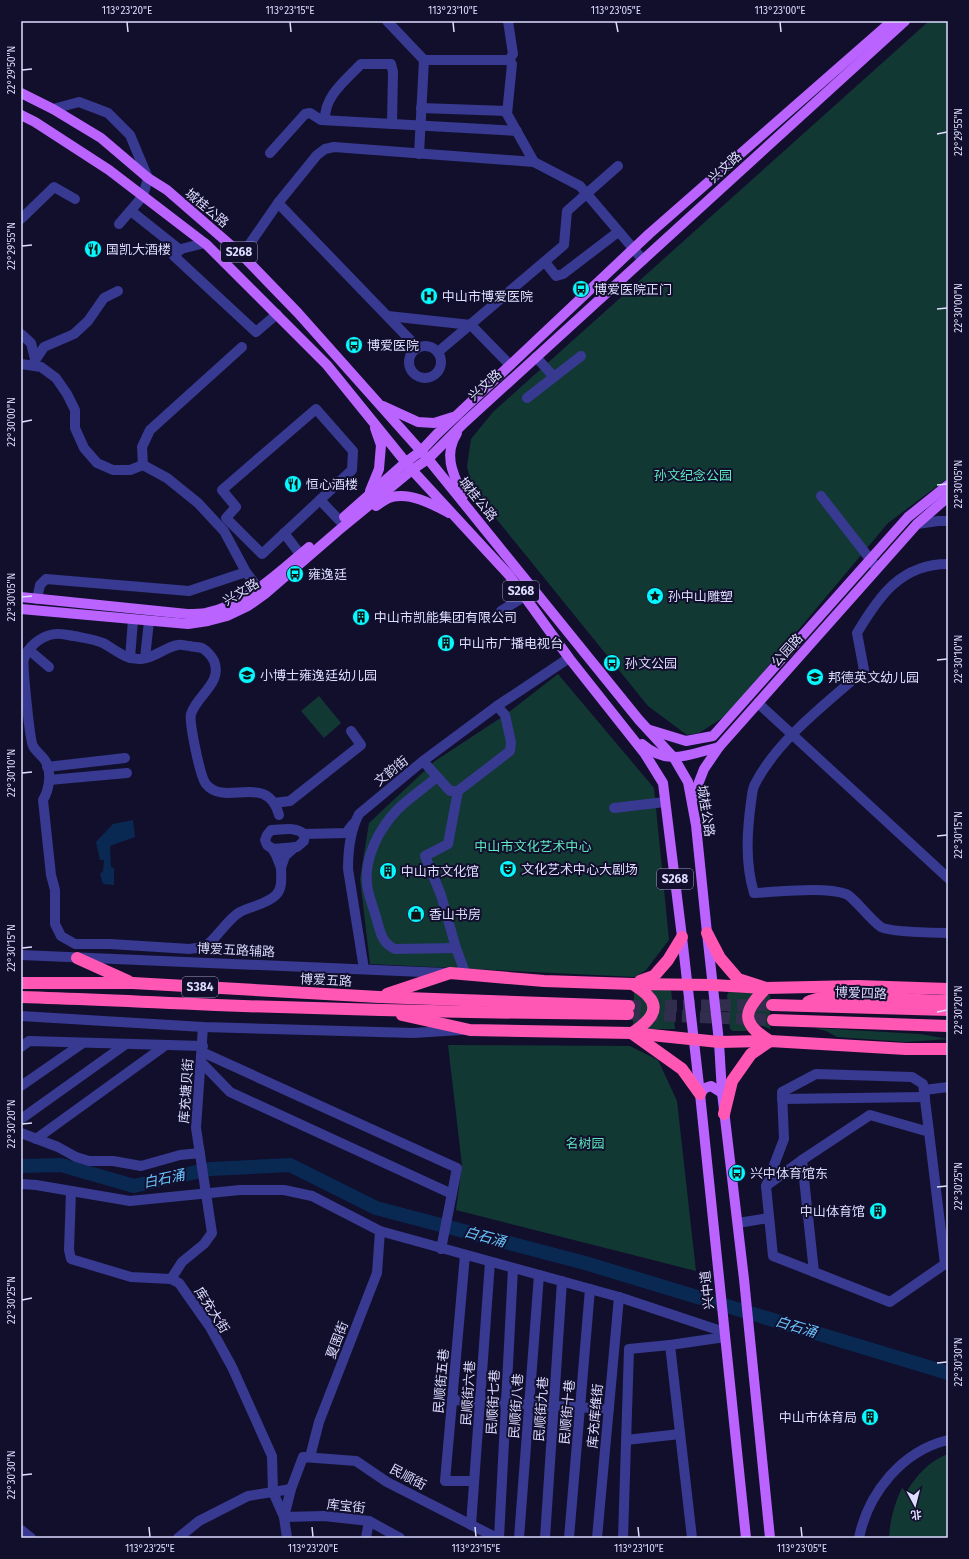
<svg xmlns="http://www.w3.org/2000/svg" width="969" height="1559" viewBox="0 0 969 1559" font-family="'Fira Sans','Noto Sans SC',sans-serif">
<rect width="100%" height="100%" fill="#120f2d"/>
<g fill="#123834">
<polygon points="929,21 948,21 948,478 888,523 727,715 699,733 687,735 648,706 473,490 467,467 471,439 493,412"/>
<polygon points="558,674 654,788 669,940 646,970 635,977 370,964 360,879 369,823 435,761 505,715"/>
<polygon points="319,696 341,723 324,738 301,711"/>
<polygon points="644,988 671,989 675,1029 647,1029 651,1024"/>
<polygon points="634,991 648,1002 648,1016 633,1025"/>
<polygon points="729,992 753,993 754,1031 733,1031 730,1029 727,995"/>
<polygon points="767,995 770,995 770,1029 760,1025 754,1014 756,1002"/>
<polygon points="815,1028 920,1034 948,1039 906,1042 837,1037 826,1031"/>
<polygon points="448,1045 630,1046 658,1060 677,1101 696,1271 456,1210 462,1165"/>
<path d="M948,1454V1538H889C890,1520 894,1504 902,1488L907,1491C917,1475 929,1461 948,1454Z"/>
</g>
<polygon fill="#092953" points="133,820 135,837 110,846 111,867 114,868 114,885 103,884 100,874 103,871 104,860 100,860 96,842 113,824"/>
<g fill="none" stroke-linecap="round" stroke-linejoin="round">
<polyline stroke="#092953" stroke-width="14" points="21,1166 61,1165 134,1186 210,1169 290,1165 376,1208 585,1263 948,1373"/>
<g stroke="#302e4c" stroke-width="12" stroke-dasharray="12 6" stroke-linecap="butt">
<polyline points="629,1006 772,1005"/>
<polyline points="628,1014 773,1020"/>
</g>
<g stroke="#373a90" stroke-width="10">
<polyline points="387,21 424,60"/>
<polyline points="508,21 513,54 509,60"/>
<polyline points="421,108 507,111"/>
<polyline points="53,109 79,102 108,113 130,135 148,178 143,196 119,224"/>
<path d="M325,120C324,96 346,80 361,64H391L393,72L392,124"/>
<polyline points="270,153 305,114 310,113 321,120 517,131"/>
<polyline points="419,154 424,60 509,60 512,64 507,114 534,162"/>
<polyline points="278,203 418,348"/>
<polyline points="131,211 180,250"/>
<polyline points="21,219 54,187 75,199"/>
<polyline points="205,243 181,249 174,256 256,332 277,314"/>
<polyline points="242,255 278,203 317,155 325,149 334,147 534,162 580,186 643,260"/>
<polyline points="545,262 556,276 563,274 618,232"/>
<polyline points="388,316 471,325 510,365"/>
<polyline points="21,334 31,343 35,359"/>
<circle cx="425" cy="362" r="16"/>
<polyline points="242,347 150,430 142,447 143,465 167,478 198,503 224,531 246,572"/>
<polyline points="438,352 564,245 567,211 618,166"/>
<polyline points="536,357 554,377"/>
<polyline points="21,364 41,367 56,378 67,394 75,410 75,428 84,448 97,463 113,470 130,470 143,465"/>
<polyline points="32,365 44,347 74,334 88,321 104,298 118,291"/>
<polyline points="527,398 581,356"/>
<polygon points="316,409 353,451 352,470 262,554 226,518 236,507 222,490"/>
<polyline points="821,496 877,568"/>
<polyline points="320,500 340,521"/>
<polyline points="917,524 938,521 948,521"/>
<polyline points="284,533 300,554"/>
<path d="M948,564C901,564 879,596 857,633L864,670C826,704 778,739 755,784C752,789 752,797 751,802C747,832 745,863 754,893C778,892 825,886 846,894C854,897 870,920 881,927C890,932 935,933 948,933"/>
<polyline points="37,599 40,585 46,579 189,591 246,572 258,588"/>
<polyline points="501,611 525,596"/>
<polyline points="29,650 49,667"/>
<polyline points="130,658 133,620"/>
<polyline points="145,658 149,621"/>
<polyline points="758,703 948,878"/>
<polyline points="423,761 450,791 458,791 510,751 511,742 505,715 497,706"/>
<polyline points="47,767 125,758"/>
<path d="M437,777C424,788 409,798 397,810C379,829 364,858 367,884C368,895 373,906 376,917C380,930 381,943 395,949L456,948"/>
<polyline points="49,780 127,773"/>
<polyline points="458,791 448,844 425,856 441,895 456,948 466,975"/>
<polyline points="274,803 290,801 361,745 351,731"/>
<polyline points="614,808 665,802"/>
<path d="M279,815C267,771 225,808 206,784C200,777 189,722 191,714C197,695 223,683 214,661C211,655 207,651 202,648C198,647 193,647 190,646C186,646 181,644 178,645C165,647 155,658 141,659C125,660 116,650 103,643C94,639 84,638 74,636C66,635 57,632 50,635C39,638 27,648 24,659C22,665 30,741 33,746C36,752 43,756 46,762C52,773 49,790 43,800L51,875L55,890V924L61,936L75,944H110L190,949C194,948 199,948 203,947C213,944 227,919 240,912C252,906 267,904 276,895C283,888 281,877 281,868"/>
<path d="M304,834V841L297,847L273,849L267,845L265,840L267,835L271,830C282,830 295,826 304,834L346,833L353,824"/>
<polyline points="272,848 276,855 281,868 285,856 295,847"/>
<polyline points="21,955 446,973"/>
<path d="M364,969L348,869C348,850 350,831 359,814L423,761L497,706L569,658"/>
<polyline points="21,1016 203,1027 414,1033 461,1030"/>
<polyline points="21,1047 29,1041 203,1046"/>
<polyline points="202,1052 457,1168 441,1249"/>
<polyline points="201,1062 230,1092 452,1194"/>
<polyline points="21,1086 83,1043"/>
<polyline points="924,1090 948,1087"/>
<polyline points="782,1099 925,1097"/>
<polyline points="21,1119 126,1044"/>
<polyline points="21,1133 58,1147 76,1157 89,1161 113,1161 141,1166 180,1155 200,1153"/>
<polyline points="36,1139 166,1045"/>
<polyline points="21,1184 36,1185 130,1201 240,1190 284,1190 312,1196 380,1231 619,1297 724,1332"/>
<polyline points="766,1186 802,1160"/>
<polyline points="71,1191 69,1250 71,1259 131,1277 171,1279 179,1283 210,1327 232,1367 272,1456 273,1492 284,1517 324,1516 369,1521 400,1538"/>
<polyline points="738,1223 769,1218"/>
<polyline points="465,1255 445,1481 474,1481"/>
<polyline points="945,1264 929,1132 870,1115 802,1160 814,1272 890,1302 945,1264 948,1265"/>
<polyline points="814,1272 773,1256 766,1186 784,1139 782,1092 816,1074 912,1077 923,1084 929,1132"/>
<polyline points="171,1279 182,1262 204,1244 212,1233 196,1128 203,1027"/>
<polyline points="452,1400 609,1409"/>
<polyline points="626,1440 680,1434"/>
<polyline points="310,1457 319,1422 377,1273 380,1231"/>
<polyline points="471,1525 490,1262"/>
<polyline points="21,1530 31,1538"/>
<polyline points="178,1538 199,1521 248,1496 291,1489"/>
<polyline points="287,1538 284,1517 291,1489 303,1457 356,1461 387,1482 497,1538"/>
<polyline points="366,1538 369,1521"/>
<polyline points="499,1538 513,1268"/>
<polyline points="519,1538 539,1275"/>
<polyline points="545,1538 562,1281"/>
<polyline points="569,1538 590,1289"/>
<polyline points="597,1538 619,1297"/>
<polyline points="623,1538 629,1349 670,1345"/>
<polyline points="692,1538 670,1345 725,1337"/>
<path d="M859,1538C868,1493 902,1451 948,1440"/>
</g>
<g stroke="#ba63ff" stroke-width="10">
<polyline points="21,93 53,109 101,138 148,178 167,190 242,255 298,313 428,459 639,720 674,758 688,782 696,825 707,933 719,1042 722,1093 744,1279 770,1538"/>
<polyline points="21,115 35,122 109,170 207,245 327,365 412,470 509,575 569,658 645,754 663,783 682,937 700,1094 746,1538"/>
<polyline points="383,406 418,422 434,423 453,417"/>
<path d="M457,433C443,455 453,474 463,496"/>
<polyline points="370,491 379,469 381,445 375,428"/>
<path d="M376,506C380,503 387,498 392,497C411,492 434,505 449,513"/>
<polyline points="344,517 406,462 421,451 437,434 649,234 892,21"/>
<path d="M21,597L187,614C193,614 200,614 206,613C246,605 279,572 309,547"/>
<polyline points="21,609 188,624 208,621 227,616 248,606 265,594 339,530 412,470 428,459 464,423 905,21"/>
<polyline points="650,730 686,741 713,736 908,517 948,485"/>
<path d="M642,744C668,767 690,754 719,747"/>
<polyline points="692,800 704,769 719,747 917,524 948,497"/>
<polyline points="700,1094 705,1088 711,1086 722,1093"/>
</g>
<g stroke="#ff57b3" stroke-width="12">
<path d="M707,933L720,958L738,979L766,988C744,1011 739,1022 770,1041L751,1054L732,1081L724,1114"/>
<polyline points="77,958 128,981"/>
<polyline points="640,981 654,976 668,960 682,937"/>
<polyline points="21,983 133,983 379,997 629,1006"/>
<polyline points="387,994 450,973 544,981 633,984 713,985 766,988 858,986 948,989"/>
<path d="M21,997C86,999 151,1002 216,1005C354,1010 491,1013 628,1014"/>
<path d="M808,1002C832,989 917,1002 948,1001"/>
<polyline points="772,1005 948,1010"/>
<polyline points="402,1015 470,1030 632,1033 719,1042 770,1041 906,1049 948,1049"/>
<polyline points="773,1020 948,1026"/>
<path d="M632,1033C644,1025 663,1011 648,996C644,991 638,988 633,984"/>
<polyline points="633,1034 682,1069 700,1094"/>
</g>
</g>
<path fill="none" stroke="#dddcff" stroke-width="1.5" d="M127,22L128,32M290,22L291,32M453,22L454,32M616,22L618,32M780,22L781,32M22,70L32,69M937,134L947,132M22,246L32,245M937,309L947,308M22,422L32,420M937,485L947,484M22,597L32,596M937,660L947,659M22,773L32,772M937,836L947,835M22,948L32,947M937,1012L947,1010M22,1124L32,1123M937,1187L947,1186M22,1300L32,1298M937,1363L947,1362M22,1475L32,1474M149,1527L150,1537M312,1527L313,1537M475,1527L476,1537M638,1527L639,1537M801,1527L802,1537"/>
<defs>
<g id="restaurant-disc" transform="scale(0.9)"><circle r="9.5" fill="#08f8ff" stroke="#120f2d"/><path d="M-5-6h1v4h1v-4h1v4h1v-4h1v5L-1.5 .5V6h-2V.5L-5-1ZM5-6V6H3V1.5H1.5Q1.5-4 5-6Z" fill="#111"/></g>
<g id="bus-disc" transform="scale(0.9)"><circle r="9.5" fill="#08f8ff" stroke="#120f2d"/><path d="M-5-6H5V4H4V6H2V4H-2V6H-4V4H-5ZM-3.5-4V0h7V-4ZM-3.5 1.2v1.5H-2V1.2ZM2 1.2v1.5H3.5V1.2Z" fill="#111"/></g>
<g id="hospital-disc" transform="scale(0.9)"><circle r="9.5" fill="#08f8ff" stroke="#120f2d"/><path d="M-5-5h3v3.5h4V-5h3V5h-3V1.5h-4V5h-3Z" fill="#111"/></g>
<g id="sight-disc" transform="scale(0.9)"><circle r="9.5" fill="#08f8ff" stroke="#120f2d"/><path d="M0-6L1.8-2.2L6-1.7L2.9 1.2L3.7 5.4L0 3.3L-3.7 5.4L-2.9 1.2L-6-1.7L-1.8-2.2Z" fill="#111"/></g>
<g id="building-disc" transform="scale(0.9)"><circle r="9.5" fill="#08f8ff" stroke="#120f2d"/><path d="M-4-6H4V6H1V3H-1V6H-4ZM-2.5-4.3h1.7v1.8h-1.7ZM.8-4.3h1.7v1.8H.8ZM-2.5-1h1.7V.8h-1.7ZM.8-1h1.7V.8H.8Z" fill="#111"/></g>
<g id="school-disc" transform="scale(0.9)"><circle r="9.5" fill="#08f8ff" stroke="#120f2d"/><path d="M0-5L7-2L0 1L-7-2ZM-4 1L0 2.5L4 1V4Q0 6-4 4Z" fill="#111"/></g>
<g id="theatre-disc" transform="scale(0.9)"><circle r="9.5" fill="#08f8ff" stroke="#120f2d"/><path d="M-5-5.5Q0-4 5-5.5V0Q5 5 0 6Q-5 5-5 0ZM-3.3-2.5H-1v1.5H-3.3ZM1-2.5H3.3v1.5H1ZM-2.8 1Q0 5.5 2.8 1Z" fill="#111"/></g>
<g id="shop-disc" transform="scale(0.9)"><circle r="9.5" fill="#08f8ff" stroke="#120f2d"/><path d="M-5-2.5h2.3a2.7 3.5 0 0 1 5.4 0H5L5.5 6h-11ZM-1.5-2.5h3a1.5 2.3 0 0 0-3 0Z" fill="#111"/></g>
</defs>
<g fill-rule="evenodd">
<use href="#restaurant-disc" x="93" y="249"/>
<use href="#bus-disc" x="581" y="289"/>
<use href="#hospital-disc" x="429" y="296"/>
<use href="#bus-disc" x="354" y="345"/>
<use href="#restaurant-disc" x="293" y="484"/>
<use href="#bus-disc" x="295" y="574"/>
<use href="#sight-disc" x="655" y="596"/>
<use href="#building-disc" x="361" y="617"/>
<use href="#building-disc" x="446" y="643"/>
<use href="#bus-disc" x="612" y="663"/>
<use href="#school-disc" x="247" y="675"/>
<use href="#school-disc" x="815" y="677"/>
<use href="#theatre-disc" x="508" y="869"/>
<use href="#building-disc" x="388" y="871"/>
<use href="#shop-disc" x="416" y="914"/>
<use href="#bus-disc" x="737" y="1173"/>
<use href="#building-disc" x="878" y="1211"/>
<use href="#building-disc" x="870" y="1417"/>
</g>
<g text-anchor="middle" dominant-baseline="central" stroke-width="4" stroke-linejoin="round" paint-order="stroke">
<g fill="#120f2d" stroke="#a09ec0" stroke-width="1">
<rect x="221" y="242" width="36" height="20" rx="3"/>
<rect x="503" y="581" width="36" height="20" rx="3"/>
<rect x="657" y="869" width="36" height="20" rx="3"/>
<rect x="182" y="977" width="36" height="20" rx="3"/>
</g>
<g font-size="12" font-weight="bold" fill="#dddcff">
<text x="239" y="252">S268</text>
<text x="521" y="591">S268</text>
<text x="675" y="879">S268</text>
<text x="200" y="987">S384</text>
</g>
<g font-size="13" fill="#dddcff" stroke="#120f2d">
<text transform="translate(725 167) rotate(-42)">兴文路</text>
<text transform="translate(207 208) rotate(40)">城桂公路</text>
<text transform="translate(485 385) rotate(-42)">兴文路</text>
<text transform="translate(478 499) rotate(51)">城桂公路</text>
<text transform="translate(241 592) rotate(-31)">兴文路</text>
<text transform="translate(787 650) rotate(-48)">公园路</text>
<text transform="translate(391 771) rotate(-39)">文韵街</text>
<text transform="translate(706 811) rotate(81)">城桂公路</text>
<text transform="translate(236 950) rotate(3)">博爱五路辅路</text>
<text transform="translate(326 980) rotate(3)">博爱五路</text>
<text transform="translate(861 993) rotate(2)">博爱四路</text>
<text transform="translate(186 1091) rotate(-86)">库充塘贝街</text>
<text transform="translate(707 1290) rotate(-96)">兴中道</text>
<text transform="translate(212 1310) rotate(57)">库充大街</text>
<text transform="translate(337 1340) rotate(-69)">夏围街</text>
<text transform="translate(441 1381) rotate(-85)">民顺街五巷</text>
<text transform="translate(468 1393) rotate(-86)">民顺街六巷</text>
<text transform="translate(493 1402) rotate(-87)">民顺街七巷</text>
<text transform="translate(516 1406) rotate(-86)">民顺街八巷</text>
<text transform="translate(541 1409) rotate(-86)">民顺街九巷</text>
<text transform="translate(567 1412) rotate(-85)">民顺街十巷</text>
<text transform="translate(595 1416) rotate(-85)">库充库维街</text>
<text transform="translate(408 1477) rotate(28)">民顺街</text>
<text transform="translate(346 1506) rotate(6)">库宝街</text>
</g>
<g font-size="13" fill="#dddcff" stroke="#120f2d" text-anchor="start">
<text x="106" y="249">国凯大酒楼</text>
<text x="594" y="289">博爱医院正门</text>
<text x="442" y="296">中山市博爱医院</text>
<text x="367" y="345">博爱医院</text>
<text x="306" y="484">恒心酒楼</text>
<text x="308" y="574">雍逸廷</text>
<text x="668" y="596">孙中山雕塑</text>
<text x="374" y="617">中山市凯能集团有限公司</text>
<text x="459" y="643">中山市广播电视台</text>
<text x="625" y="663">孙文公园</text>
<text x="260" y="675">小博士雍逸廷幼儿园</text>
<text x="828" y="677">邦德英文幼儿园</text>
<text x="521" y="869">文化艺术中心大剧场</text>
<text x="401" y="871">中山市文化馆</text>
<text x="429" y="914">香山书房</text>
<text x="750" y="1173">兴中体育馆东</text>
<text x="865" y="1211" text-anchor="end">中山体育馆</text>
<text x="857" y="1417" text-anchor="end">中山市体育局</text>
</g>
<g font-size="13" fill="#5deabd" stroke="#120f2d">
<text x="693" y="475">孙文纪念公园</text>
<text x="533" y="846">中山市文化艺术中心</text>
<text x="585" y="1143">名树园</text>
</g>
<g font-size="14" font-style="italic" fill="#6ac4ff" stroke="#120f2d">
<text transform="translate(164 1179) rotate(-12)">白石涌</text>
<text transform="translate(485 1237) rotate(15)">白石涌</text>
<text transform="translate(796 1327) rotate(17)">白石涌</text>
</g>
</g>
<rect width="969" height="1559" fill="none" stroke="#120f2d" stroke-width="44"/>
<g transform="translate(915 1505) rotate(173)" stroke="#120f2d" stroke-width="3" paint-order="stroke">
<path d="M0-3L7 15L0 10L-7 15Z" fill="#dddcff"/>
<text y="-6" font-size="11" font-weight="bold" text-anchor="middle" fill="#dddcff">北</text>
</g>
<rect x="22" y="22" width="925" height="1515" fill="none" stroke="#dddcff" stroke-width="1.5"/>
<g font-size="10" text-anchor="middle" fill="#dddcff">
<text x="127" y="14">113°23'20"E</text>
<text x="290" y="14">113°23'15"E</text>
<text x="453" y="14">113°23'10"E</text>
<text x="616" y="14">113°23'05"E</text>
<text x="780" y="14">113°23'00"E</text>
<text transform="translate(11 70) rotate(-90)" y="4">22°29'50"N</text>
<text transform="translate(958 132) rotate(-90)" y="4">22°29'55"N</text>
<text transform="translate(11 246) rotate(-90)" y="4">22°29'55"N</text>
<text transform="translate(958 308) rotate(-90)" y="4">22°30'00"N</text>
<text transform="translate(11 422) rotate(-90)" y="4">22°30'00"N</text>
<text transform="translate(958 484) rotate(-90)" y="4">22°30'05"N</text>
<text transform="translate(11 597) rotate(-90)" y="4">22°30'05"N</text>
<text transform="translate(958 659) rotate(-90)" y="4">22°30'10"N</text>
<text transform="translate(11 773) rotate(-90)" y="4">22°30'10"N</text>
<text transform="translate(958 835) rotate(-90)" y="4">22°30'15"N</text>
<text transform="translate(11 948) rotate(-90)" y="4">22°30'15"N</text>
<text transform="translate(958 1010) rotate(-90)" y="4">22°30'20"N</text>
<text transform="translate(11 1124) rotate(-90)" y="4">22°30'20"N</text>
<text transform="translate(958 1186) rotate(-90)" y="4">22°30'25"N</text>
<text transform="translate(11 1300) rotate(-90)" y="4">22°30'25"N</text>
<text transform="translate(958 1362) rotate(-90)" y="4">22°30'30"N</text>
<text transform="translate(11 1475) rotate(-90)" y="4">22°30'30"N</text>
<text x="150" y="1552">113°23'25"E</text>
<text x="313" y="1552">113°23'20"E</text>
<text x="476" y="1552">113°23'15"E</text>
<text x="639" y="1552">113°23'10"E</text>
<text x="802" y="1552">113°23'05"E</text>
</g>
</svg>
